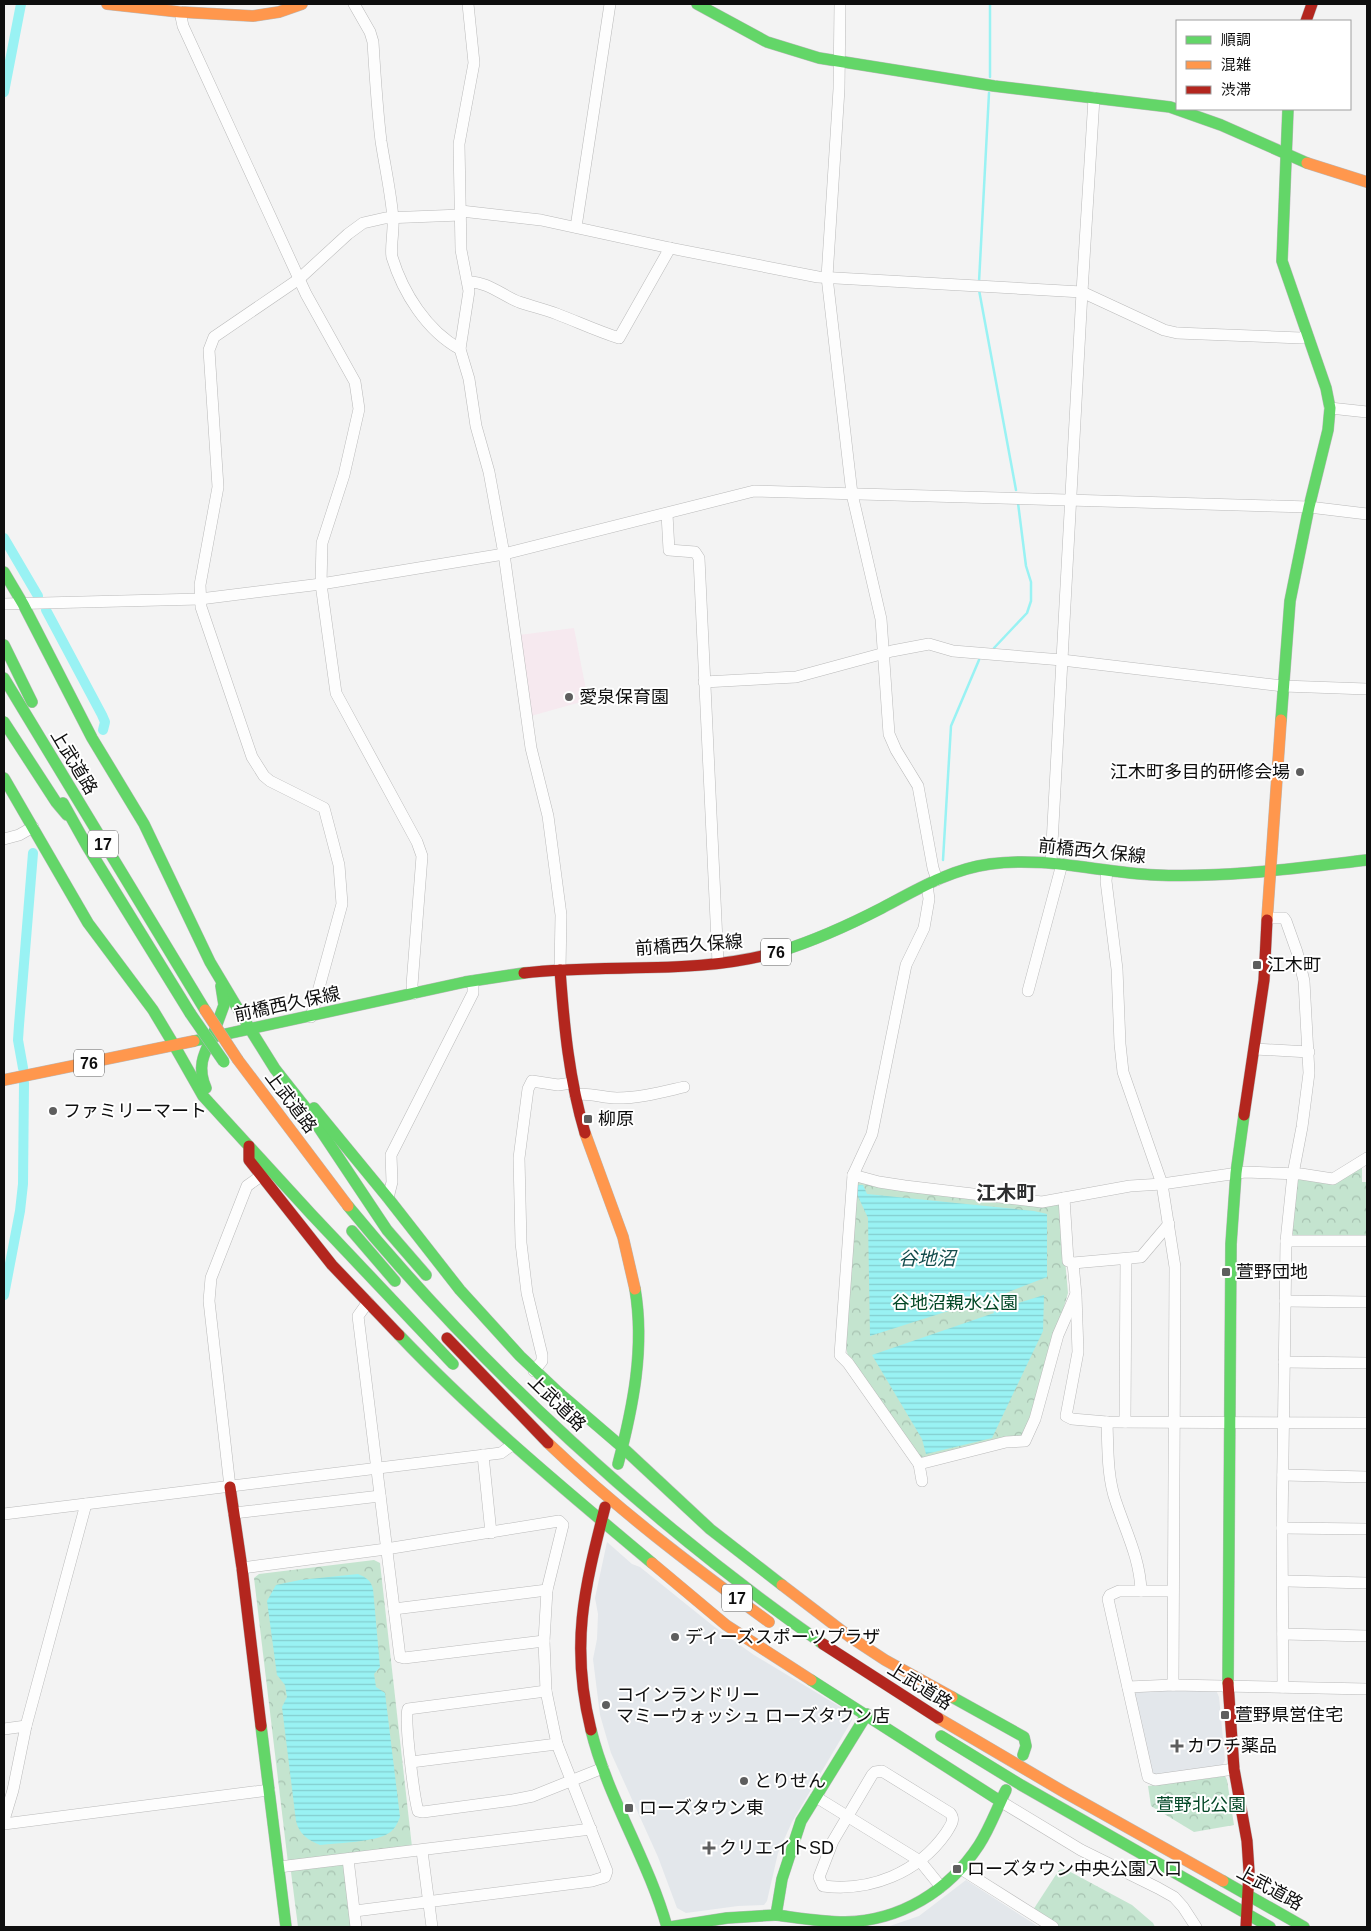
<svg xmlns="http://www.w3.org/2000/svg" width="1371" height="1931" viewBox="0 0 1371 1931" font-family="Helvetica,'Noto Sans JP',sans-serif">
<defs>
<pattern id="forest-crowns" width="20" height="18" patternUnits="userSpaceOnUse" patternTransform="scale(1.25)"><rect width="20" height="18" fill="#c4e4cf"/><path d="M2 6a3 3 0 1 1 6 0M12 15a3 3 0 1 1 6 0" fill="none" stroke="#a7c2b1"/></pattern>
<pattern id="water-rules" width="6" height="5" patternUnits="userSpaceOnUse" patternTransform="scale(1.25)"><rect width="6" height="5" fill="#99f2f3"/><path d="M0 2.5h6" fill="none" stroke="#83cecf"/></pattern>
</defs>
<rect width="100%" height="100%" fill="#f3f3f3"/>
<g fill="#e3e7eb">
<polygon points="607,1542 632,1564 640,1567 712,1625 754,1655 852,1714 852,1720 792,1822 778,1853 767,1901 764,1905 738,1906 686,1913 677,1908 658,1857 611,1753 600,1715 593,1659 597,1639 598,1614 595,1598"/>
<polygon points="1138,1689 1216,1690 1219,1697 1225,1760 1222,1766 1157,1776 1150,1772 1134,1695"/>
<polygon points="966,1880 1039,1927 887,1927 919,1916"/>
</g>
<polygon fill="#f6e9ef" points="574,628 588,700 531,716 519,635"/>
<g fill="url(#forest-crowns)">
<polygon points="1362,1165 1362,1182 1367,1182 1367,1237 1296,1237 1290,1232 1295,1181 1299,1177 1332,1183"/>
<polygon points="856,1182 873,1185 1060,1204 1068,1293 1031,1418 1021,1437 921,1458 848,1356 845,1343"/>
<polygon points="374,1560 380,1563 412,1847 288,1863 254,1578 259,1574"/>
<polygon points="1225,1776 1227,1780 1234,1825 1194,1832 1151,1806 1148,1786"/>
<polygon points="342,1864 346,1868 353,1927 298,1927 291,1872 294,1869"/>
<polygon points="1065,1869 1132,1905 1153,1923 1155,1927 1060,1927 1033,1910 1059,1870"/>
</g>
<g fill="url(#water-rules)">
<polygon points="856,1185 863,1185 867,1194 1034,1211 1047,1214 1047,1277 1006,1293 1009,1306 1044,1295 1043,1331 992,1438 926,1454 922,1439 872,1355 994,1313 989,1298 870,1336 868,1218 856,1192"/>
<path d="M358,1574C365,1577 371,1580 373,1589L380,1667L374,1674L376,1687L385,1693L400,1817C397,1824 395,1829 389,1833C377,1842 336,1843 320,1845C308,1840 299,1834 296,1821L282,1707L287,1697L285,1685L277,1675L267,1601L276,1585L300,1580Z"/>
</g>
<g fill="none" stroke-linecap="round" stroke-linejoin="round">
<g stroke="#99f2f3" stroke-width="2.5">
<polyline points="990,77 990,4"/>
<polyline points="979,282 989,93"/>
<polyline points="979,290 1016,490"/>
<polyline points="994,648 1027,613 1031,601 1031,582 1026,566 1018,503"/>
<polyline points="943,860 951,726 979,660"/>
</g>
<g stroke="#99f2f3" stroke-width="10">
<polyline points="4,92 21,4"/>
<polyline points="4,538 38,596"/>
<polyline points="46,610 102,715 105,722 103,730"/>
<polyline points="23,1068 18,1040 19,1025 33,853"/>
<polyline points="4,1295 20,1211 23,1184 24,1083"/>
</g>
<g stroke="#bababa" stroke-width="12">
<g id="street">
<path d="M354,4L370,32L373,42C375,75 377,108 381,141C385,167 391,193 393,219C394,230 390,250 392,257C403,293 427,331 460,349"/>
<polyline points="468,4 474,63 459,144 461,250 469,291 460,349 469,379 476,426 489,472 504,554 531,748 548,816 561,915 560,970"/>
<polyline points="840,4 839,89 827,277 852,494 881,619 889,734 896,750 918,786 933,868 937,880"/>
<polyline points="180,12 183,26 306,294 355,382 359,409 344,475 322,543 321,584 336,693 417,842 422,856 412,985 413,994"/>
<polyline points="461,211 541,220 670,248 818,277 1082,292 1164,330 1177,333 1301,338 1307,335"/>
<polyline points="576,227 610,4"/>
<path d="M468,282C487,281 503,296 519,302C531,306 544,309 557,314C578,322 597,331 619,338L670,248"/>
<polyline points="1330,408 1367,412"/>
<polyline points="667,514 669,550 695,552 699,558 718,963"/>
<polyline points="4,604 200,599 321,584 504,554 754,491 1309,507 1367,514"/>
<polyline points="704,682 796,677 892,651 929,644 953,651 1062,660 1283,686 1367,689"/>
<polyline points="4,839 19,835 33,827"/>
<polyline points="1051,862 1082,292 1094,98"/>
<polyline points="1107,871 1106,881 1117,969 1120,1044 1123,1072 1162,1184 1175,1267 1173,1685"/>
<polyline points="1268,918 1284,918 1286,921 1297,952 1304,981 1309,1073 1302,1127 1293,1174 1286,1241 1282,1528 1283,1687"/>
<polyline points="1028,991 1062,864"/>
<polyline points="311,1017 342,904 339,865 324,808 270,781 264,776 252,757 201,607 200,585 218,487 209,350 214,337 299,279 348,234 363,223 385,218 461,215"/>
<polyline points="1255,1049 1309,1052"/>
<path d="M575,1095C589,1092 602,1098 617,1098C640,1098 662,1092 684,1087"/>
<polyline points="853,1175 879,1182 905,1186 1042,1202 1130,1186 1162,1184 1245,1172 1301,1174 1333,1179 1367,1158"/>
<polyline points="388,1198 392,1182 391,1155 473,993 473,981"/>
<polyline points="1064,1198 1068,1261 1073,1263 1076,1295 1078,1352 1066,1416 1072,1419 1107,1422 1367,1423"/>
<polyline points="1286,1241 1367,1241"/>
<polyline points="1073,1263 1141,1257 1169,1224"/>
<polyline points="1285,1301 1367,1302"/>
<polyline points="368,1302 358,1316 400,1657 404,1658 544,1641"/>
<polyline points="1284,1362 1367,1363"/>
<polyline points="534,1371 542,1361 542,1355 527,1293 521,1243 519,1158 528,1089 532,1081 558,1085 572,1083"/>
<path d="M1107,1422C1108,1448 1107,1477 1116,1502C1126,1532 1140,1559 1141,1591"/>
<polyline points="1125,1422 1126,1259"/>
<polyline points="483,1455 491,1533"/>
<polyline points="919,1464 1006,1442 1025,1441 1035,1419 1058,1335 1075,1296"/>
<polyline points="1283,1475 1367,1477"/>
<polyline points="922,1481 919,1464 848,1363 840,1355 853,1175 872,1134 906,965 924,928 929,899 927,885"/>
<polyline points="230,1487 209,1301 211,1278 247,1186 261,1176"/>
<polyline points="234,1513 380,1496"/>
<polyline points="4,1514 501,1453 512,1445"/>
<polyline points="1282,1528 1367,1529"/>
<polyline points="242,1568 386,1549 559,1521 563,1525 547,1590 544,1641 546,1691 557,1744 607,1871 605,1877 592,1881 355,1911"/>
<polyline points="1287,1581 1367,1583"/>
<polyline points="1173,1591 1119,1591 1110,1595 1108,1599 1148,1777 1155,1780 1234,1769"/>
<polyline points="394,1609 547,1590"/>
<polyline points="1283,1634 1367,1636"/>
<polyline points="1128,1687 1173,1685 1367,1689"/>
<path d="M546,1691L408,1709C404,1719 414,1797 418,1811L423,1812L513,1800L533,1796L603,1768"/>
<polyline points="4,1729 26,1726"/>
<polyline points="411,1762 557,1744"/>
<path d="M882,1771L950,1813C956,1820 950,1826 946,1833C918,1873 870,1892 823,1886L819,1877L833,1841L872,1775L875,1772Z"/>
<polyline points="816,1797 920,1861 941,1887"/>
<polyline points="1000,1801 1081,1850 1158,1888 1174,1897 1183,1907 1196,1927"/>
<polyline points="4,1820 13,1790 26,1726 86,1504"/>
<polyline points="4,1824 269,1790"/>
<polyline points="422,1851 432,1927"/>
<polyline points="348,1859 356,1927"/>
<polyline points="279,1867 591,1829"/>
<polyline points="961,1869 1053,1927"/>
</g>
</g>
<g stroke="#bababa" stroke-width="12">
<g id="fast">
<polyline points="697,4 767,42 819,58 994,86 1170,107 1221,125 1307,163"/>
<polyline points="4,572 23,604 92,738 144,824 210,962 250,1029"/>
<polyline points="4,645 32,702"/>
<polyline points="4,678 205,1010"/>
<polyline points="1281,720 1290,601 1309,507 1328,430 1330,408 1326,388 1282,261 1288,109"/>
<polyline points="4,722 56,802 67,815"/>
<polyline points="4,778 88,923 153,1010 174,1045"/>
<polyline points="63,803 87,846 190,1013"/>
<path d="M781,951C816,940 849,925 882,908C916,890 951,869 990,864C1045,856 1101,873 1156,875C1226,878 1297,868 1367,860"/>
<polyline points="250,1029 275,1069 305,1107 387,1230 426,1275"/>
<polyline points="213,1035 224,1005 221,986"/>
<polyline points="194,1041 465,982 524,973"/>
<polyline points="174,1045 203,1096 312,1215 453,1364"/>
<path d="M206,1088C197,1068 203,1055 212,1037"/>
<polyline points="314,1108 388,1198 460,1290 520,1356 558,1392 622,1447 710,1529 782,1585"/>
<path d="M348,1206C483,1370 649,1522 823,1644"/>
<polyline points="352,1231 395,1281"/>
<path d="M399,1335C478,1418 565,1490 652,1563"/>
<path d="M618,1464C633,1407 645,1348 635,1289"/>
<polyline points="811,1680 1000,1801"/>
<polyline points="1228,1683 1231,1244 1236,1173 1244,1115"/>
<polyline points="952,1697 1024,1737 1026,1746 1023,1755"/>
<polyline points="261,1726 286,1927"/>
<path d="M591,1730C608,1799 648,1859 667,1927"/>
<polyline points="941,1736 1021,1785 1270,1927"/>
<polyline points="1223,1881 1304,1927"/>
<path d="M776,1915C799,1918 822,1922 845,1922C900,1921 949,1891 979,1845C990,1828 997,1808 1006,1790"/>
<polyline points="670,1927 727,1918 776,1915 782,1879 801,1821 867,1714"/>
</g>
</g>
<g stroke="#bababa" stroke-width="12">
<g id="slow">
<polyline points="107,4 180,12 253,16 279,12 302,4"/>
<polyline points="1307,163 1367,182"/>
<polyline points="1267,920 1281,720"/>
<polyline points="238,1060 348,1206"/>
<polyline points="4,1080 194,1041"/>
<polyline points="585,1133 623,1237 635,1289"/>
<path d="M548,1443C617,1509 692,1566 769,1622"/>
<polyline points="652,1563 726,1625 811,1680"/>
<polyline points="782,1585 850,1637 885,1660 952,1697"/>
<polyline points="938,1718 1064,1792 1223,1881"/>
</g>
</g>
<g stroke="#bababa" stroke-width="12">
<g id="jam">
<polyline points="1306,21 1312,4"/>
<path d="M560,970C564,1025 569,1080 585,1133"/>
<path d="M524,973C609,963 697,976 781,951"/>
<polyline points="1244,1115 1264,980 1267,920"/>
<polyline points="249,1146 249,1160 332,1265 399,1335"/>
<polyline points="447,1338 548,1443"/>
<polyline points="230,1487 242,1568 261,1726"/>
<polyline points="823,1644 938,1718"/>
<polyline points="1228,1683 1234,1769 1247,1841 1249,1871 1246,1927"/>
<path d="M591,1730C570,1645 584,1590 605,1507"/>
</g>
</g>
<use href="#street" stroke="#fdfdfd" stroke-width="11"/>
<use href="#fast" stroke="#63d668" stroke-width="11"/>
<use href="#slow" stroke="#ff974d" stroke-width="11"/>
<use href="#jam" stroke="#b3261e" stroke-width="11"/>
<g stroke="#adb8bb" stroke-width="12" stroke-linecap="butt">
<polyline id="fast-bridge" points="190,1013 224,1062"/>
</g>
<g stroke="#adb8bb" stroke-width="12" stroke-linecap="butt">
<polyline id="slow-bridge" points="205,1010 238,1060"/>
</g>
<use href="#fast-bridge" stroke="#63d668" stroke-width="11"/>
<use href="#slow-bridge" stroke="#ff974d" stroke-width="11"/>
</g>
<g fill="#5e5e5e" stroke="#fff" stroke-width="2">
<circle cx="569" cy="697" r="5"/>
<circle cx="1300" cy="772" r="5"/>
<rect x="1252" y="960" width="10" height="10" rx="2.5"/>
<circle cx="53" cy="1111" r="5"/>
<rect x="583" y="1114" width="10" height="10" rx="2.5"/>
<rect x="1221" y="1267" width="10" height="10" rx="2.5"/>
<circle cx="675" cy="1637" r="5"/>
<circle cx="606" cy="1705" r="5"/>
<rect x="1220" y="1710" width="10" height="10" rx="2.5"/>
<path d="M1174.5 1738.5h5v5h5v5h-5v5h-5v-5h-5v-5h5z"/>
<circle cx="744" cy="1781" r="5"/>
<rect x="624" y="1803" width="10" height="10" rx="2.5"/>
<path d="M706.5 1840.5h5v5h5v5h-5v5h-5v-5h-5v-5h5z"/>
<rect x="952" y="1864" width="10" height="10" rx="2.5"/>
</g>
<g text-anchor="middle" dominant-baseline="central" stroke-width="4" stroke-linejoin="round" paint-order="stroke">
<g fill="#fff" stroke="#565656" stroke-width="1">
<rect x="88" y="830.5" width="30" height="27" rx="4"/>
<rect x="761" y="938.5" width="30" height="27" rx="4"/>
<rect x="74" y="1049.5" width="30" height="27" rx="4"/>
<rect x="722" y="1584.5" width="30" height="27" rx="4"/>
</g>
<g font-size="16" font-weight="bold" fill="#0e0e0e">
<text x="103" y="844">17</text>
<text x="776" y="952">76</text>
<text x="89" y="1063">76</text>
<text x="737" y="1598">17</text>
</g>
<g font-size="18" fill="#0e0e0e" stroke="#fff" text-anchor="start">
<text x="579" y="697">愛泉保育園</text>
<text x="1290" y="772" text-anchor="end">江木町多目的研修会場</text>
<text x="1267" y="965">江木町</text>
<text x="63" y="1111">ファミリーマート</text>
<text x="598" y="1119">柳原</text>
<text x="1236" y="1272">萱野団地</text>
<text x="685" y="1637">ディーズスポーツプラザ</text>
<text x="616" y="1695">コインランドリー<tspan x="616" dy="21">マミーウォッシュ ローズタウン店</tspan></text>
<text x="1235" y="1715">萱野県営住宅</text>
<text x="1187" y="1746">カワチ薬品</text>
<text x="754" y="1781">とりせん</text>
<text x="639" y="1808">ローズタウン東</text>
<text x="719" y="1848">クリエイトSD</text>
<text x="967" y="1869">ローズタウン中央公園入口</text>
</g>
<g font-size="18" fill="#0e0e0e" stroke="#fff">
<text transform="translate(74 762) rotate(59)">上武道路</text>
<text transform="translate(1092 851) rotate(6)">前橋西久保線</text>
<text transform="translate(689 945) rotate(-4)">前橋西久保線</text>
<text transform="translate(287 1004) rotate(-12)">前橋西久保線</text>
<text transform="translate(291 1102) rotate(53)">上武道路</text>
<text transform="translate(557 1403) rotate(44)">上武道路</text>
<text transform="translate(920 1686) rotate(32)">上武道路</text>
<text transform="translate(1270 1888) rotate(29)">上武道路</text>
</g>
<g font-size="18" fill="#024726" stroke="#fff">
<text x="955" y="1303">谷地沼親水公園</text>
<text x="1201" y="1805">萱野北公園</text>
</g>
<g font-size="19" font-style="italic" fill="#144d4d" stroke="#fff">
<text x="927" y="1258">谷地沼</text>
</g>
<g font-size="20" font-weight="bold" fill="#2d2e2f" stroke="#fff">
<text x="1006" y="1193">江木町</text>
</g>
</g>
<rect width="1371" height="1931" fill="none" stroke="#0e0e0e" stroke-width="10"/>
<rect x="1176" y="20" width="175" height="90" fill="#ffffff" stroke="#9f9f9f"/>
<rect x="1186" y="36" width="25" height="8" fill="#63d668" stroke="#9f9f9f"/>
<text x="1221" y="45" font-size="15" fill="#0e0e0e">順調</text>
<rect x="1186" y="61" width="25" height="8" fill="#ff974d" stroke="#9f9f9f"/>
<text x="1221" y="70" font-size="15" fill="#0e0e0e">混雑</text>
<rect x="1186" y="86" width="25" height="8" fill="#b3261e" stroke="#9f9f9f"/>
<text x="1221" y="95" font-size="15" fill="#0e0e0e">渋滞</text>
</svg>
